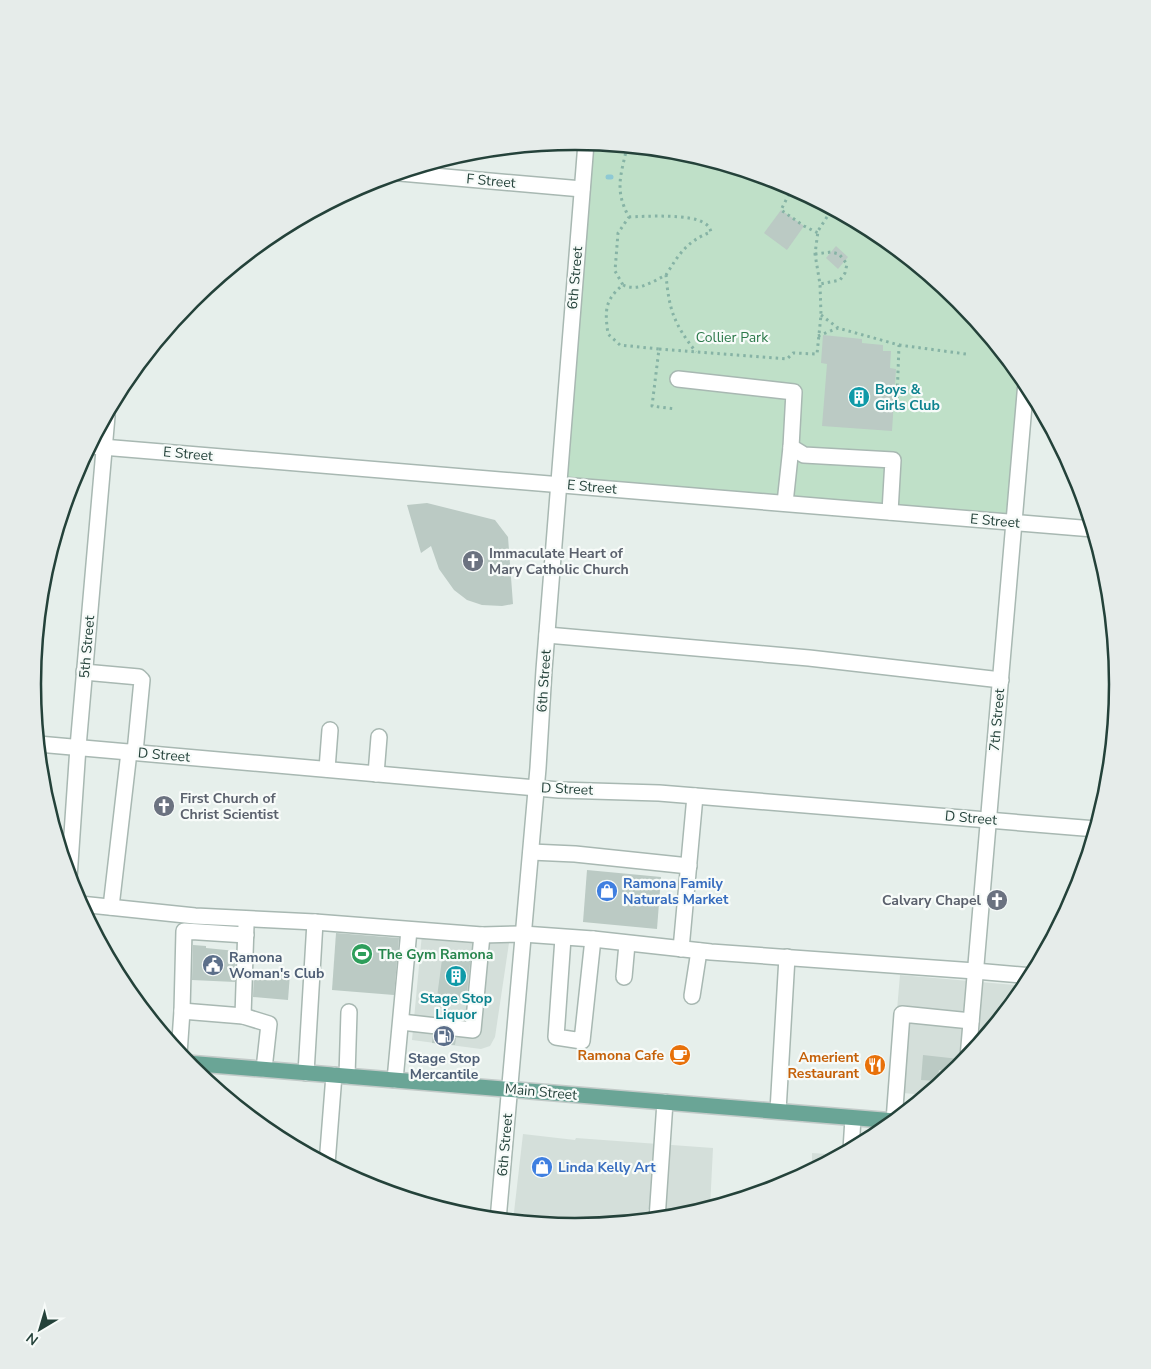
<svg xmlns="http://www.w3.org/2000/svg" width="1151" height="1369" viewBox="0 0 1151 1369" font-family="'Nunito Sans',sans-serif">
<rect width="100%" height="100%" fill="#e6efeb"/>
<g fill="#d4dfda">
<polygon points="422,934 509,943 495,1037 490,1046 481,1049 412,1040"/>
<polygon points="900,975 1027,986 959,1069 927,1095 890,1092"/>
<polygon points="523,1134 575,1140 576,1138 713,1148 710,1208 692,1214 648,1209 647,1220 575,1227 513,1221"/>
<polygon points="812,1153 842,1155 812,1171"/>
</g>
<polygon fill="#bfe0c8" points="587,143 682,152 784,183 877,233 960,301 1026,382 1014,521 559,484"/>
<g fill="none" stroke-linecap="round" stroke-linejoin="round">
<polyline stroke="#8ec9d4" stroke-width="5" points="608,177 611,177"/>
</g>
<g fill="#bbcac4">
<polygon points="781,210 804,226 787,250 764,233"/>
<polygon points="836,246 848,257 838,269 826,258"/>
<polygon points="823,335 862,339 862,343 883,345 883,351 891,351 890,368 896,369 892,431 822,426 827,364 821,363"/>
<polygon points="427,503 495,520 508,537 513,604 502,606 482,605 467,600 454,590 439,569 431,546 421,553 407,505"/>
<polygon points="587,870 661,877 657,929 583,922"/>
<polygon points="336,933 399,938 394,995 332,990"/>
<polygon points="193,945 206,946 206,948 236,951 235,982 192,980"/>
<polygon points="443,952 471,955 466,1001 437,997"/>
<polygon points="254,970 290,974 288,1000 253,997"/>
<polygon points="433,1035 456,1038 455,1045 432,1043"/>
<polygon points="923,1055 959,1059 962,1065 956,1071 939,1070 937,1081 921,1080"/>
</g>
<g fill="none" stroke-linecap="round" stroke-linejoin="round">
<g stroke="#a8b8b2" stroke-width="18">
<g id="minor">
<polyline points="400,173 582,189"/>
<polyline points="678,379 794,392 791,447 785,503"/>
<polyline points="90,446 1093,529"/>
<polyline points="791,447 804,455 893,460 890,512"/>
<polyline points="547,635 809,658 1001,680"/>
<polyline points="84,672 139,677 142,680 135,752"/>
<polyline points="38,744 559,790 659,793 1096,829"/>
<polyline points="327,769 330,730"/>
<polyline points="376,774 379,737"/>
<polyline points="531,852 575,854 689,866"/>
<polyline points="69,878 78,747 107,416"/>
<polyline points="80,904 195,916 315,922 482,935 523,934 593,939 711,952 975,971 1032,976"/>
<polyline points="111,907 129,752"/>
<polyline points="563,938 556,1037 582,1041 593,939"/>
<polyline points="681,949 695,796"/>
<polyline points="624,977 627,944"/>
<polyline points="692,996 699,951"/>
<polyline points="182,1011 184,931 246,935"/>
<polyline points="243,1016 246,925"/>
<polyline points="401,1022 473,1030 482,935"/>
<polyline points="179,1054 182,1011 243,1016 269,1024 264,1069"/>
<polyline points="968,1058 1026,382"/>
<polyline points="306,1073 315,922"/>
<polyline points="347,1076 349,1012"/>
<polyline points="395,1080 409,930"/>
<polyline points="778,1111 787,957"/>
<polyline points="894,1121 902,1014 971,1021"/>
<polyline points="851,1150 853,1118"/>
<polyline points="327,1164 334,1075"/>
<polyline points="657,1219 665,1102"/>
<polyline points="498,1220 538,768 544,670 586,143"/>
</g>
</g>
<g stroke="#c2cac8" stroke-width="18">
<polyline id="major" points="187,1063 895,1121"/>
</g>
<g stroke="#86b3a5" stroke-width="3" stroke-dasharray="2.5 4" stroke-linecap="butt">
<path d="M627,147C621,175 614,190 629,217L618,233L615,271L623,285C604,300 605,312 608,334L620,345L659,349L652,406L675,409"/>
<polyline points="789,194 781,210 804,226 818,233"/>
<path d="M629,217C645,216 692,214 704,223C708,225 710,228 711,232C687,241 679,254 666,275"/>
<polyline points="815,254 831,252 839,254 847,264 845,273 840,280 820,284"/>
<path d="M623,285C638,292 652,282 666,275C669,310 674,324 696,352"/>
<polyline points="821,315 838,328"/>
<polyline points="818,336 838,328 899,345 897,400"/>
<polyline points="899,345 966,354"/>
<polyline points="659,349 787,359 793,353 817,354 821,315 820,284 815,254 818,231 832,209"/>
</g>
<use href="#minor" stroke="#fff" stroke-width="15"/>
<use href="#major" stroke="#6aa596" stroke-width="15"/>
</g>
<defs>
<g id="building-disc" transform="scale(1.125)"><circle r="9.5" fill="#0f9aa8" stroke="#f7fbf9"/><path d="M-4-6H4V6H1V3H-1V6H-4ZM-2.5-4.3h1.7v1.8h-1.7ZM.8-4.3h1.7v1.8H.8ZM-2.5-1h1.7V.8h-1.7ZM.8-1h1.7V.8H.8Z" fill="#fff"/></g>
<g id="church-disc" transform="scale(1.125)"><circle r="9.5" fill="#6b7280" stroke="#f7fbf9"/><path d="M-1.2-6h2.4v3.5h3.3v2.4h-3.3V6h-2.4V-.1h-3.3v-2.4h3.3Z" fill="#fff"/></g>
<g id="shop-disc" transform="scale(1.125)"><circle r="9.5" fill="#3f7fe0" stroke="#f7fbf9"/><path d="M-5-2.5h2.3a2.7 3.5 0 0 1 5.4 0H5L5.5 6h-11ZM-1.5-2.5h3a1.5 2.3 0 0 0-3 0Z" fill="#fff"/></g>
<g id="stadium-disc" transform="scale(1.125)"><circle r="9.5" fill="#2e9e5b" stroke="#f7fbf9"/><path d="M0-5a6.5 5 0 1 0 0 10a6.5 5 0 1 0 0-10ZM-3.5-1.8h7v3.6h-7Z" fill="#fff"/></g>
<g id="civic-disc" transform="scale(1.125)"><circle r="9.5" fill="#5c6f8a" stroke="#f7fbf9"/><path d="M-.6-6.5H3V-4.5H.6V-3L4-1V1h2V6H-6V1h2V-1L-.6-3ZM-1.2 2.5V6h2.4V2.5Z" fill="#fff"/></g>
<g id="fuel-disc" transform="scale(1.125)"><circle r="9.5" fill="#5c6f8a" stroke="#f7fbf9"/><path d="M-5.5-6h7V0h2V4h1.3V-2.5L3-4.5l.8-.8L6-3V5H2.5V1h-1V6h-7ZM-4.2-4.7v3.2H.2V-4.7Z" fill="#fff"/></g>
<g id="cafe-disc" transform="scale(1.125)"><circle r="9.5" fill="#e8710a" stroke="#f7fbf9"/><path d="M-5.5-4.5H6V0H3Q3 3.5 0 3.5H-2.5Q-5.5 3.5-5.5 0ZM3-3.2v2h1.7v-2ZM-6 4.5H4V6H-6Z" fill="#fff"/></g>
<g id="restaurant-disc" transform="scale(1.125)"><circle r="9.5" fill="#e8710a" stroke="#f7fbf9"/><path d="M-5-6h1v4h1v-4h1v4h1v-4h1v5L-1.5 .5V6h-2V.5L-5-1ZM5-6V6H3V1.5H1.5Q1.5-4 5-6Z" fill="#fff"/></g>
</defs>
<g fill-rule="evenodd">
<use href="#building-disc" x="859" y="397"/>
<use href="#church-disc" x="473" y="561"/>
<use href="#church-disc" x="164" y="806"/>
<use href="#shop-disc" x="607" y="891"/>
<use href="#church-disc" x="997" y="900"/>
<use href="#stadium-disc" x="362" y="954"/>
<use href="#civic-disc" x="213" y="965"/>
<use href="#building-disc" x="456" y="976"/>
<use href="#fuel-disc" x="444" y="1036"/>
<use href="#cafe-disc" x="680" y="1055"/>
<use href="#restaurant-disc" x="875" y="1065"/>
<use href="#shop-disc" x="542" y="1167"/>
</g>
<g text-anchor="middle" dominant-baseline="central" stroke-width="4.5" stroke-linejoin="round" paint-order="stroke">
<g font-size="14" fill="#24423a" stroke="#f7fbf9">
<text transform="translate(491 181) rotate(5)">F Street</text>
<text transform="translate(575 278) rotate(-85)">6th Street</text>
<text transform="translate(188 454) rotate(5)">E Street</text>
<text transform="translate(592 487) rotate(5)">E Street</text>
<text transform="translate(995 521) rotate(5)">E Street</text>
<text transform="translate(87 647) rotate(-85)">5th Street</text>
<text transform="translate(544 681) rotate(-86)">6th Street</text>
<text transform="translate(997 720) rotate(-85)">7th Street</text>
<text transform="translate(164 755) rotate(5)">D Street</text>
<text transform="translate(567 789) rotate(3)">D Street</text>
<text transform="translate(971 818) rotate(5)">D Street</text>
<text transform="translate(541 1092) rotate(5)">Main Street</text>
<text transform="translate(505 1145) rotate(-85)">6th Street</text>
</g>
<g font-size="14" fill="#2d7a4b" stroke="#f7fbf9">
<text x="732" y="337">Collier Park</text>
</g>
<g font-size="14" font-weight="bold" fill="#0d838f" stroke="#f7fbf9" text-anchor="start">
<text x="875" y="389">Boys &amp;<tspan x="875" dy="16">Girls Club</tspan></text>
<text x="456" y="998" text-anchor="middle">Stage Stop<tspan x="456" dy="16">Liquor</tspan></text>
</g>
<g font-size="14" font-weight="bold" fill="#5b616d" stroke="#f7fbf9" text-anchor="start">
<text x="489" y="553">Immaculate Heart of<tspan x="489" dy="16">Mary Catholic Church</tspan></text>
<text x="180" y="798">First Church of<tspan x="180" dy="16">Christ Scientist</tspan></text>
<text x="981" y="900" text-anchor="end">Calvary Chapel</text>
</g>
<g font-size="14" font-weight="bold" fill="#366cbe" stroke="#f7fbf9" text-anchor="start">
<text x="623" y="883">Ramona Family<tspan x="623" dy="16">Naturals Market</tspan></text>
<text x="558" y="1167">Linda Kelly Art</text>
</g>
<g font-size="14" font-weight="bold" fill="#27864d" stroke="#f7fbf9" text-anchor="start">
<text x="378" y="954">The Gym Ramona</text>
</g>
<g font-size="14" font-weight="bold" fill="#4e5e75" stroke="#f7fbf9" text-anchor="start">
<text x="229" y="957">Ramona<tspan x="229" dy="16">Woman's Club</tspan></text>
<text x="444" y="1058" text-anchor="middle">Stage Stop<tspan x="444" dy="16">Mercantile</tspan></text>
</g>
<g font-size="14" font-weight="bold" fill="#c56008" stroke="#f7fbf9" text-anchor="end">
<text x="664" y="1055">Ramona Cafe</text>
<text x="859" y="1057">Amerient<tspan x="859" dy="16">Restaurant</tspan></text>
</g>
</g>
<path d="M0 0H1151V1369H0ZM41 684a534 534 0 1 1 1068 0a534 534 0 1 1-1068 0Z" fill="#e6ecea" fill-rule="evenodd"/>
<path fill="none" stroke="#24423a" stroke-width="2.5" d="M41 684a534 534 0 1 1 1068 0a534 534 0 1 1-1068 0Z"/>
<g transform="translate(40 1329) rotate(218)" stroke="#f7fbf9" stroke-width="4" paint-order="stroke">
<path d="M0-4L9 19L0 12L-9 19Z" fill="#24423a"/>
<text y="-8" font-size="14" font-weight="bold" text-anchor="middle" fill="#24423a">N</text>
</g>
</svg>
